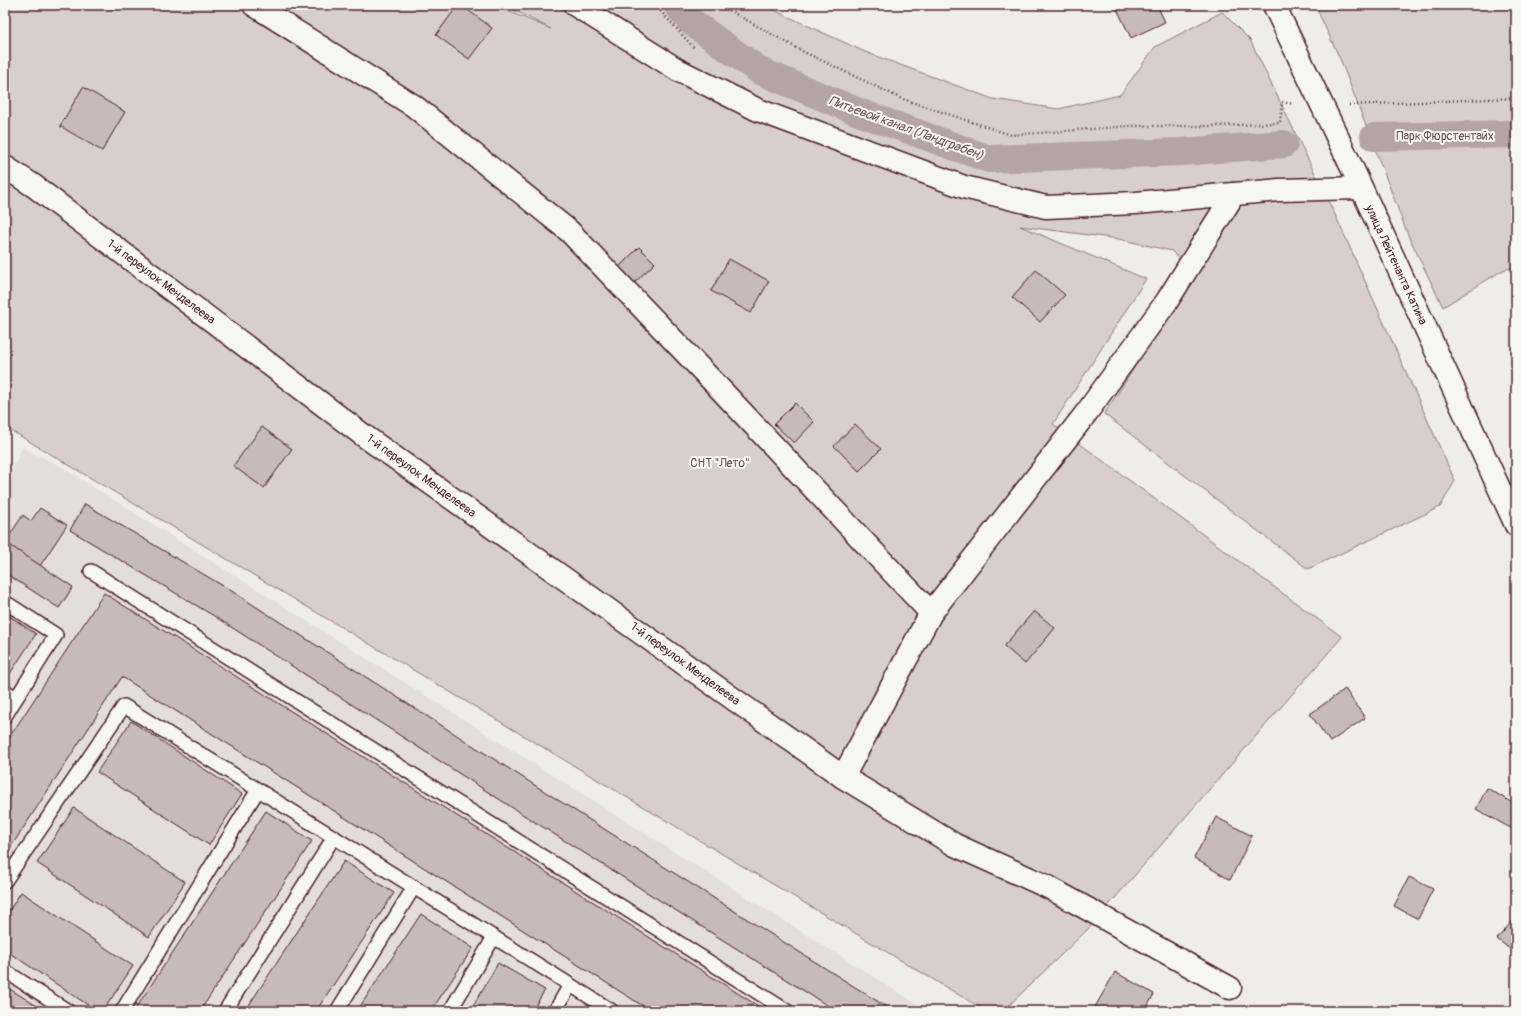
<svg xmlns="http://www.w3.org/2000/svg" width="1521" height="1016" viewBox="0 0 1521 1016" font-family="Pangolin,sans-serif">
<rect width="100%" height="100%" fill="#efedea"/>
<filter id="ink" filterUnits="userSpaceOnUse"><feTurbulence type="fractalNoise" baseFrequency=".025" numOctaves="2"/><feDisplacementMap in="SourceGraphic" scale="8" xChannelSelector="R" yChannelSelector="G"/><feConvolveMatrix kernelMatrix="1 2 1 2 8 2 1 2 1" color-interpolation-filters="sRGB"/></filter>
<g filter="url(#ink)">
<polygon fill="#e3dedc" points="22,448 57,464 928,1011 5,1011 5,483"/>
<g fill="#d7cfce" stroke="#90777c">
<polygon points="5,5 493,5 551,29 504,5 763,5 865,52 993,99 1058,109 1120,95 1155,47 1222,12 1250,40 1338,221 1455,481 1440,507 1308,569 1104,414 1193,278 1172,251 1119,239 1020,226 1146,279 1053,424 1342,637 1088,929 1003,1011 986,1011 5,427"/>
<polygon points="1315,5 1516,5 1516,267 1503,270 1443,307 1408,235 1341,61"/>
</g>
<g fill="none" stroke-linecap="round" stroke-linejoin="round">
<g stroke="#b4a4a5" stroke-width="28">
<polyline points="677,5 690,21 760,71 861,113 989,159 1181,152 1284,144"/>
<polyline points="1374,137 1516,134"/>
</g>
</g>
<g fill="#c6babb" stroke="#4a1f2b">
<polygon points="458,5 461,5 492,28 469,59 436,35"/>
<polygon points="1115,5 1126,5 1117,9"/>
<polygon points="1126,5 1157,5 1165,22 1131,38 1117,9"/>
<polygon points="83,87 125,112 102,151 60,126"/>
<polygon points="5,242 10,245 5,253"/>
<polygon points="639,247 655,263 634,283 618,268"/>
<polygon points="729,259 769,281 751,313 711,291"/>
<polygon points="1036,270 1065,295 1040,322 1012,297"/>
<polygon points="795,403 814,422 794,443 774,424"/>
<polygon points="855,424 881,449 859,471 834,446"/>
<polygon points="262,427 292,449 264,488 233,466"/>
<polygon points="85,504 230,590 547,793 893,1011 836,1011 530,819 214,616 70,530"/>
<polygon points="40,508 67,525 40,566 5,542 23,515 31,521"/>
<polygon points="5,542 73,587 59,608 5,573"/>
<polygon points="104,593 766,1011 651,1011 122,677 5,856 5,744"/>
<polygon points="1034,611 1055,628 1025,664 1004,646"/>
<polygon points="5,613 36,634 9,675 5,672"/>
<polygon points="1345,689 1365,718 1330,742 1310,714"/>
<polygon points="131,721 242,794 209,845 97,772"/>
<polygon points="1487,788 1516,805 1516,831 1476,809"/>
<polygon points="74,808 185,882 149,937 37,863"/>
<polygon points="266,811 312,841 200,1011 134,1011"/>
<polygon points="1216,817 1252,836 1230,880 1194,858"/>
<polygon points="344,861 394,893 316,1011 245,1011"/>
<polygon points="1409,877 1433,889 1418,919 1394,906"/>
<polygon points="21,892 133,966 103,1011 97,1011 5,950 5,917"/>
<polygon points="421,914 473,948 431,1011 357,1011"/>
<polygon points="1516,917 1516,954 1497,939"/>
<polygon points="498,963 545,990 532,1011 470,1011"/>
<polygon points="1115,972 1154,994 1145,1011 1101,1011 1095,1007"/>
<polygon points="5,986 45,1011 5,1011"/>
<polygon points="578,1007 584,1011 575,1011"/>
</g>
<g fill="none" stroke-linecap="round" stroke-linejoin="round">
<g stroke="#4a1f2b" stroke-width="16">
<g id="lane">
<polyline points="91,571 787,1011"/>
<polyline points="5,602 56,635 5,716"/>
<polyline points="5,691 16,698"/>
<polyline points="5,881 124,706 612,1011"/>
<polyline points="5,971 68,1011"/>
<polyline points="122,1011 258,790"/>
<polyline points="225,1011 334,837"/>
<polyline points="337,1011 414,887"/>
<polyline points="450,1011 494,937"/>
<polyline points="555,1011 570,985"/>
</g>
</g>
<g stroke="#4a1f2b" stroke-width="25">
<g id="street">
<polyline points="254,5 414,106 569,231 722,391 931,613"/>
<polyline points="575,5 678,70 758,110 964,187 1046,207 1136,203 1234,194"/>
<polyline points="5,167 34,186 363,435 843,777 955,845 1048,887 1230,988"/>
<polyline points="843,777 931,613 1087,412 1167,301 1234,194 1279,190 1361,188"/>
</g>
</g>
<g stroke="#4a1f2b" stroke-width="25">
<polyline id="secondary" points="1274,5 1355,174 1516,525"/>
</g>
<g stroke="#4a1f2b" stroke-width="2.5" stroke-dasharray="1 3" stroke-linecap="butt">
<polyline points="655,5 695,49"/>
<polyline points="723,5 727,9 800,50 900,98 1011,135 1130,126 1218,126 1280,123 1282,102 1294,104"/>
<polyline points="1349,105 1516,98"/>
</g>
<use href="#lane" stroke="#f6f6f2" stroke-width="13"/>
<use href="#street" stroke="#f6f6f2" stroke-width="22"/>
<use href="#secondary" stroke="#f6f6f2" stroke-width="22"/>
</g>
</g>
<g text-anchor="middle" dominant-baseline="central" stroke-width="4" stroke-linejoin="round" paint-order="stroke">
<g font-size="12" fill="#6d4b54" stroke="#f6f6f2">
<text x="1445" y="136">Парк Фюрстентайх</text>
<text x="720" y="463">СНТ "Лето"</text>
</g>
<g font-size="12" fill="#4a1f2b" stroke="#f6f6f2">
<text transform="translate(1396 265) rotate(65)">улица Лейтенанта Катина</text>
<text transform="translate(161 282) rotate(37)">1-й переулок Менделеева</text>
<text transform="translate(421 476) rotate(36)">1-й переулок Менделеева</text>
<text transform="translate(685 664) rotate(36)">1-й переулок Менделеева</text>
</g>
<g font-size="13" font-style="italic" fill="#6f4e56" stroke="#f6f6f2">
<text transform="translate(906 128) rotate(20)">Питьевой канал (Ландграбен)</text>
</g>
</g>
<rect width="1521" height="1016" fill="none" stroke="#f6f6f2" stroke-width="20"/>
<rect x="10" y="10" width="1501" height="996" fill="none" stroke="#4a1f2b" stroke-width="1.5" filter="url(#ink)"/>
</svg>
